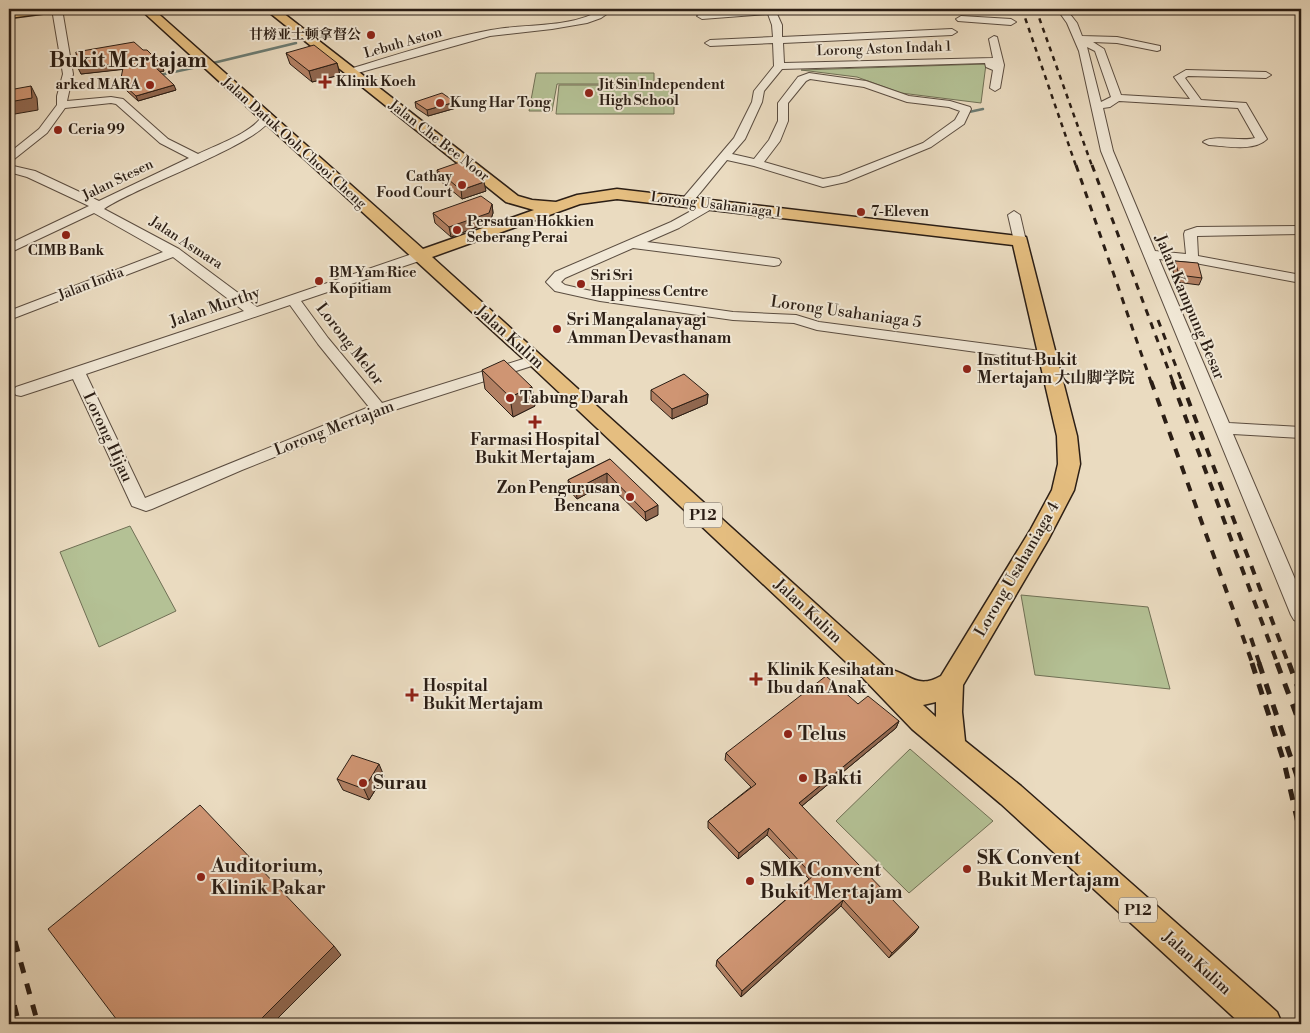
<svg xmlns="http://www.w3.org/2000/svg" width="1310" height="1033" viewBox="0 0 1310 1033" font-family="'Libre Bodoni','Noto Serif SC',serif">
<rect width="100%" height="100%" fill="#eadbc0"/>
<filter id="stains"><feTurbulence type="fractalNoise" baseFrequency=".004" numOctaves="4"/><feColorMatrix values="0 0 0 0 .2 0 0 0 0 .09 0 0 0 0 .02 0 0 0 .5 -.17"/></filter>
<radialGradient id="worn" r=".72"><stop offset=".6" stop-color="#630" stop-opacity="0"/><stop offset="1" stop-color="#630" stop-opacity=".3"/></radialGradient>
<g fill="#b4c195" stroke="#707055">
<polygon points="986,64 981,103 901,93 857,77 801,70"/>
<polygon points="536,73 654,73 654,84 557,84 552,111 529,111"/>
<polygon points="559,85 674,85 674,114 556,114"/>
<polygon points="130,526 176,611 99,647 60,552"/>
<polygon points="1021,595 1148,607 1170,689 1035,675"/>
<polygon points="910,749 993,821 909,893 836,821"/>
</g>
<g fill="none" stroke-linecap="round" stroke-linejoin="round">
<g stroke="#6c7c73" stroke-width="2.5">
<polyline points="321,37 354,29"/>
<polyline points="213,63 296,43"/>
<polyline points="160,75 197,67"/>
<polyline points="966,115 969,112 983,109"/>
</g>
<g stroke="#5b4d40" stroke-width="2">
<g id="minor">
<path d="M52,9H62L73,74L67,101L111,97L123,99L168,139L198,154C216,145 252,133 262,116L266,115L271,118C262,143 133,188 104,209L179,249L257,307L415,253H425L427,256L425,259L301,301L328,338L382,403L536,355L541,357L543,360L541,363L385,413L242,470L152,509L146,511L132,506L73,379L21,396L16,395L13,391L16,387L244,311L173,257L9,320V311L163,252L94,213L9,253V244L89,206L27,177L9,172V165L35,171L99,201L189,158L160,143L116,104L111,103L65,108L47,133L13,160L9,161V153L39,129L57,105V96L63,74ZM290,305L318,344L369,407L145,498L86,374Z"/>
<path d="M603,9H614L601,18L587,23L552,29L490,36L354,74L350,75L345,72L346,70C394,56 442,39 491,30C528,23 569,29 603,9Z"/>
<path d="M766,9H869L864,12L777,14L782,25V37L952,29L957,32L952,35L783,43L784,63L993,58L989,39L994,36L997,37L1004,65L1000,88L995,91L990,88L993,70L986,67L985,63L782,69L764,91L762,102L745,139L732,154L754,159L769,140L778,121V103L798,77L809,73L866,81L909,96L950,101L970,107L971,109L964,124L931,147L846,182L823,187L754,166L727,160L691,204H683L681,201L683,198L734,138L752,102L754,91L774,66L773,43L710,46L705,43L710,40L773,37L772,25L768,14L702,19L697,16L702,13ZM810,79L864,87L907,102L949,107L960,111L955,120L923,143L839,176L823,179L764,162L780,141L788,121V103L806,81Z"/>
<path d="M1057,9H1066L1077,23L1082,36L1117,37L1160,46V50L1157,51L1117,43L1093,42L1104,49L1121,95L1190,99L1174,77L1186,70L1266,72L1271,75L1266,78L1188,76L1185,78L1201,100L1246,103L1267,139C1254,152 1225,146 1209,145L1203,142C1212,134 1242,142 1255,138L1238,108L1119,101L1110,107L1103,108L1113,151L1155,251L1186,254L1184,234L1185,231L1197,227L1301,226V234L1197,236L1198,256L1301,275V283L1190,262L1159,259L1229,423L1301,427V438L1233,434L1301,593V623L1294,620L1291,615L1101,151L1079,51L1067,23ZM1087,47L1095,51L1111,97L1101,102Z"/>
<polygon points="961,16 1011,19 1016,22 1011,25 958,21 956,19"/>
<polygon points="711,200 717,204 715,207 679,228 647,242 774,258 779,259 781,262 779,265 774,266 633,248 565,278 561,282 565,285 600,293 733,312 796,315 819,322 1048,352 1053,354 1055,357 1053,360 1048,362 817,330 794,323 733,320 600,301 555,291 546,282 555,272 671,222"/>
<polygon points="1014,211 1020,215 1026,241 1025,244 1015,244 1014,241 1008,215"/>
</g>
</g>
<g stroke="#2b1e15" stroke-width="3">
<g id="major">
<polygon points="26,9 53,9 47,13 9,18 9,12"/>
<path d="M140,9H153L423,249L534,210L506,202L265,9H278L518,196L532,200L556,202L577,195L617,189L1026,237L1077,436L1080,464L1074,490L1048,540L963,685L962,712L965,741L1021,786L1277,1012L1282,1024H1241L1001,804L912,729L862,677L529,364ZM617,199L1013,245L1057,436L1058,464L1052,490L1031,529L941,676C916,690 910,673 888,669L432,257L580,204ZM936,702V717L923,705Z"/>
</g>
</g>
<use href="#minor" fill="#f1e8d6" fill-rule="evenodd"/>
<use href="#major" fill="#e5be80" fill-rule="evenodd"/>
<g stroke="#2b1e15" stroke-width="2.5" stroke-dasharray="5 5" stroke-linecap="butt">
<polyline points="1022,9 1076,166"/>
<polyline points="1036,9 1092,166"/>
</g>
<g stroke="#2b1e15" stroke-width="3" stroke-dasharray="7 7" stroke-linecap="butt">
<polyline points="1076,165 1151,382"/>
<polyline points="1092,165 1173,382"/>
<polyline points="1158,320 1182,382"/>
</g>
<g stroke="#2b1e15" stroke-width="4" stroke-dasharray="9 9" stroke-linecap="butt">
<polyline points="1151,381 1253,665"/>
<polyline points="1172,381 1278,665"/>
<polyline points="1181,381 1289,665"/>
<polyline points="1251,638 1260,665"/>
</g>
<g stroke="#2b1e15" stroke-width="5" stroke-dasharray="11 11" stroke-linecap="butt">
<polyline points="1252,663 1284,762 1301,836"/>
<polyline points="1259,663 1301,788"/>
<polyline points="1277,663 1301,727"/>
<polyline points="1289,663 1301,696"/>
<polyline points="9,920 38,1024"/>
<polyline points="9,984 19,1024"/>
</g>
</g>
<g fill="#b28063" stroke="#2b1e15">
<polygon points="76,52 164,71 160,72 176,90 138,101 127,91 125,86 125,84 123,84 123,69 81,74"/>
<polygon points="286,53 337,63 340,75 312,82 290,64"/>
<polygon points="415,102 455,102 456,108 428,116 416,108"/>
<polygon points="437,170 486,191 462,199 438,179"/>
<polygon points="492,204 493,213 490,222 451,237 435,223 433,213"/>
<polygon points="1175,261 1202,278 1199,285 1176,282 1172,267"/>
<polygon points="482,370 535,406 513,417 485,389"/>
<polygon points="651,390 708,394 707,404 672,419 651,400"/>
<polygon points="610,459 658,515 646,521 607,483 577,499 569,490 568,480"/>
<polygon points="858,704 899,721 896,728 802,806 915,933 889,958 841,906 741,997 716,966 717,960 809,879 767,835 738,859 708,828 708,821 751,787 725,760 726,753"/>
<polygon points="384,776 369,800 343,790 337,779"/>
</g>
<g fill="#916850" stroke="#2b1e15">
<polygon points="124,63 127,69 81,74 78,68"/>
<polygon points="337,63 340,75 312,82 309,71"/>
<polygon points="162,65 164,71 157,72 155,67"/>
<polygon points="121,78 127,78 129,83 123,84"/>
<polygon points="174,85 176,90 138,101 136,96"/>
<polygon points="31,86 37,98 38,110 9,115 9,102"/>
<polygon points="455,102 456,108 428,116 427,110"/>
<polygon points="484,182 486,191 462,199 461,190"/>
<polygon points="492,204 493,213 490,222 451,237 449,227"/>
<polygon points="532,387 535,406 513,417 510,397"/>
<polygon points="708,394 707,404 672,419 672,409"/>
<polygon points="607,473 607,483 577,499 576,489"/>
<polygon points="658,505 658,515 646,521 645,512"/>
<polygon points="899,721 896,728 797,810 799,803"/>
<polygon points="379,764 384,776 369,800 364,789"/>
<polygon points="769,828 767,835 738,859 739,853"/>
<polygon points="843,900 841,906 741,997 742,991"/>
<polygon points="919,927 915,933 889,958 892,953"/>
<polygon points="334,946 341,955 272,1024 256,1024"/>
</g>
<g fill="#cf9573" stroke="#2b1e15">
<polygon points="134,42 143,50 147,50 162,65 155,67 174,85 136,96 125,86 127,78 121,78 124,63 78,68 76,52"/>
<polygon points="314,45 337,63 309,71 286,53"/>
<polygon points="31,86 32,98 9,102 9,90"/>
<polygon points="442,93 455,102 427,110 415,102"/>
<polygon points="460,162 484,182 461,190 437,170"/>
<polygon points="481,196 492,204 489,213 449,227 433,213"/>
<polygon points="1175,261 1198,263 1202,278 1179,275"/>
<polygon points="504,360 532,387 510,397 482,370"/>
<polygon points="684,374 708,394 672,409 651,390"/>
<polygon points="610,459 658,505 645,512 607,473 576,489 568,480"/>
<polygon points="826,676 858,704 868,696 899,721 799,803 919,927 892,953 843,900 742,991 717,960 813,876 769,828 739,853 708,821 756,784 726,753"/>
<polygon points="352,755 379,764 364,789 337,779"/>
<polygon points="200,805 334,946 256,1024 120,1024 48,929"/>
</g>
<g fill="#8f2418" stroke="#f1e8d6" stroke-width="2">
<circle cx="371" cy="35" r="5"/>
<path d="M322.5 74.5h5v5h5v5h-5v5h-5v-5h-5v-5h5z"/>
<circle cx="150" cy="85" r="5"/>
<circle cx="589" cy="93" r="5"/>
<circle cx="440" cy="103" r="5"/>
<circle cx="58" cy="130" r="5"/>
<circle cx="462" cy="185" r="5"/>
<circle cx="861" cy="212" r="5"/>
<circle cx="457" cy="230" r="5"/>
<circle cx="66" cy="235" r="5"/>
<circle cx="319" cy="281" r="5"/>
<circle cx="581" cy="284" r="5"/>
<circle cx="557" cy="329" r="5"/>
<circle cx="967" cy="369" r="5"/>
<circle cx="510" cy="398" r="5"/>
<path d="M532.5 414.5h5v5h5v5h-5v5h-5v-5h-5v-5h5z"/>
<circle cx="630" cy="497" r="5"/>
<path d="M753.5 671.5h5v5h5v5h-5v5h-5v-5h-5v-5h5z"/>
<path d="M409.5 687.5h5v5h5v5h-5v5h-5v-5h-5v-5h5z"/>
<circle cx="788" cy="734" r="5"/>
<circle cx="803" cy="778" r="5"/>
<circle cx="363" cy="783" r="5"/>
<circle cx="967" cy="869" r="5"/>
<circle cx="201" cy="877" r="5"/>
<circle cx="750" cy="881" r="5"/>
</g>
<g text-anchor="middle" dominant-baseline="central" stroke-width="4" stroke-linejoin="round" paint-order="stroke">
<g font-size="14" font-weight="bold" fill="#2b1e15" stroke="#f1e8d6" text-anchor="start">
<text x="361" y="35" text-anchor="end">甘榜亚士顿拿督公</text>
<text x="336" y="82">Klinik Koeh</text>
<text x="140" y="85" text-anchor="end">arked MARA</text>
<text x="599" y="85">Jit Sin Independent<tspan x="599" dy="16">High School</tspan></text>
<text x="450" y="103">Kung Har Tong</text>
<text x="68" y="130">Ceria 99</text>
<text x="452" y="177" text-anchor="end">Cathay<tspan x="452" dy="16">Food Court</tspan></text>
<text x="871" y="212">7-Eleven</text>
<text x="467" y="222">Persatuan Hokkien<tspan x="467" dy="16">Seberang Perai</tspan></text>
<text x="66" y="251" text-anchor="middle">CIMB Bank</text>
<text x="329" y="273">BM Yam Rice<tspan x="329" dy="16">Kopitiam</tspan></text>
<text x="591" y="276">Sri Sri<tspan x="591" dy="16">Happiness Centre</tspan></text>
</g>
<g font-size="14" fill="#2b1e15" stroke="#f1e8d6">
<text transform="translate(403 43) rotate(-16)">Lebuh Aston</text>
<text transform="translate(884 49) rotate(-2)">Lorong Aston Indah 1</text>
<text transform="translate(439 141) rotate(38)">Jalan Che Bee Noor</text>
<text transform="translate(294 143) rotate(42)">Jalan Datuk Ooh Chooi Cheng</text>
<text transform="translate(118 180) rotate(-26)">Jalan Stesen</text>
<text transform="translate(716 205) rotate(7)">Lorong Usahaniaga 1</text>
<text transform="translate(186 243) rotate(33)">Jalan Asmara</text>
<text transform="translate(91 284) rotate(-21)">Jalan India</text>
</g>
<g fill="#f1e8d6" stroke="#665b4f" stroke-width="1">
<rect x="684" y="502.5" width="38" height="25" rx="4"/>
<rect x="1119" y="897.5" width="38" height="25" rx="4"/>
</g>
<g font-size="15" font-weight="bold" fill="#2b1e15">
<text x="703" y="515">P12</text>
<text x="1138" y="910">P12</text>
</g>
<g font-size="16" fill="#2b1e15" stroke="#f1e8d6">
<text transform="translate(215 307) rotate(-19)">Jalan Murthy</text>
<text transform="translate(1190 307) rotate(67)">Jalan Kampung Besar</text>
<text transform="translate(846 312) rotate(8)">Lorong Usahaniaga 5</text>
<text transform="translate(510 337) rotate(42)">Jalan Kulim</text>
<text transform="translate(350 344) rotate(52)">Lorong Melor</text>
<text transform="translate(334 428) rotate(-21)">Lorong Mertajam</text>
<text transform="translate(108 437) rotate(65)">Lorong Hijau</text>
<text transform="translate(1017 569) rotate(-60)">Lorong Usahaniaga 4</text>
<text transform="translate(808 611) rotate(43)">Jalan Kulim</text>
<text transform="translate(1197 963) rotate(42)">Jalan Kulim</text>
</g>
<g font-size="16" font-weight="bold" fill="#2b1e15" stroke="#f1e8d6" text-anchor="start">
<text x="567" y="320">Sri Mangalanayagi<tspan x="567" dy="18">Amman Devasthanam</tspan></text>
<text x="977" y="360">Institut Bukit<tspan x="977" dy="18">Mertajam 大山脚学院</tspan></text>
<text x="520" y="398">Tabung Darah</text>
<text x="535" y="440" text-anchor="middle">Farmasi Hospital<tspan x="535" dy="18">Bukit Mertajam</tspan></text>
<text x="620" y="488" text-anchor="end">Zon Pengurusan<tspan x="620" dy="18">Bencana</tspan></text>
<text x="767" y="670">Klinik Kesihatan<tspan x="767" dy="18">Ibu dan Anak</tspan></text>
<text x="423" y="686">Hospital<tspan x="423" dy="18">Bukit Mertajam</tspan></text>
</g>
<g font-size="19" font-weight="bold" fill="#2b1e15" stroke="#f1e8d6" text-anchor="start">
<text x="798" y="734">Telus</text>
<text x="813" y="778">Bakti</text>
<text x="373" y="783">Surau</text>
<text x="977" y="858">SK Convent<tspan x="977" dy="22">Bukit Mertajam</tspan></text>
<text x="211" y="866">Auditorium,<tspan x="211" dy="22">Klinik Pakar</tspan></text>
<text x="760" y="870">SMK Convent<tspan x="760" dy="22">Bukit Mertajam</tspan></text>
</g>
<g font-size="21" font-weight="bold" fill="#2b1e15" stroke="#f1e8d6">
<text x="128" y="61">Bukit Mertajam</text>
</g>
</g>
<rect width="1310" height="1033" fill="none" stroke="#eadbc0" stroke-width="30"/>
<rect x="10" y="10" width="1290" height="1013" fill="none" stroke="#2b1e15" stroke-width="2.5"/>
<rect x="15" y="15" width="1280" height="1003" fill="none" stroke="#2b1e15"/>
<rect width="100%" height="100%" filter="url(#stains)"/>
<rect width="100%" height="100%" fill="url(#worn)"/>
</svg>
